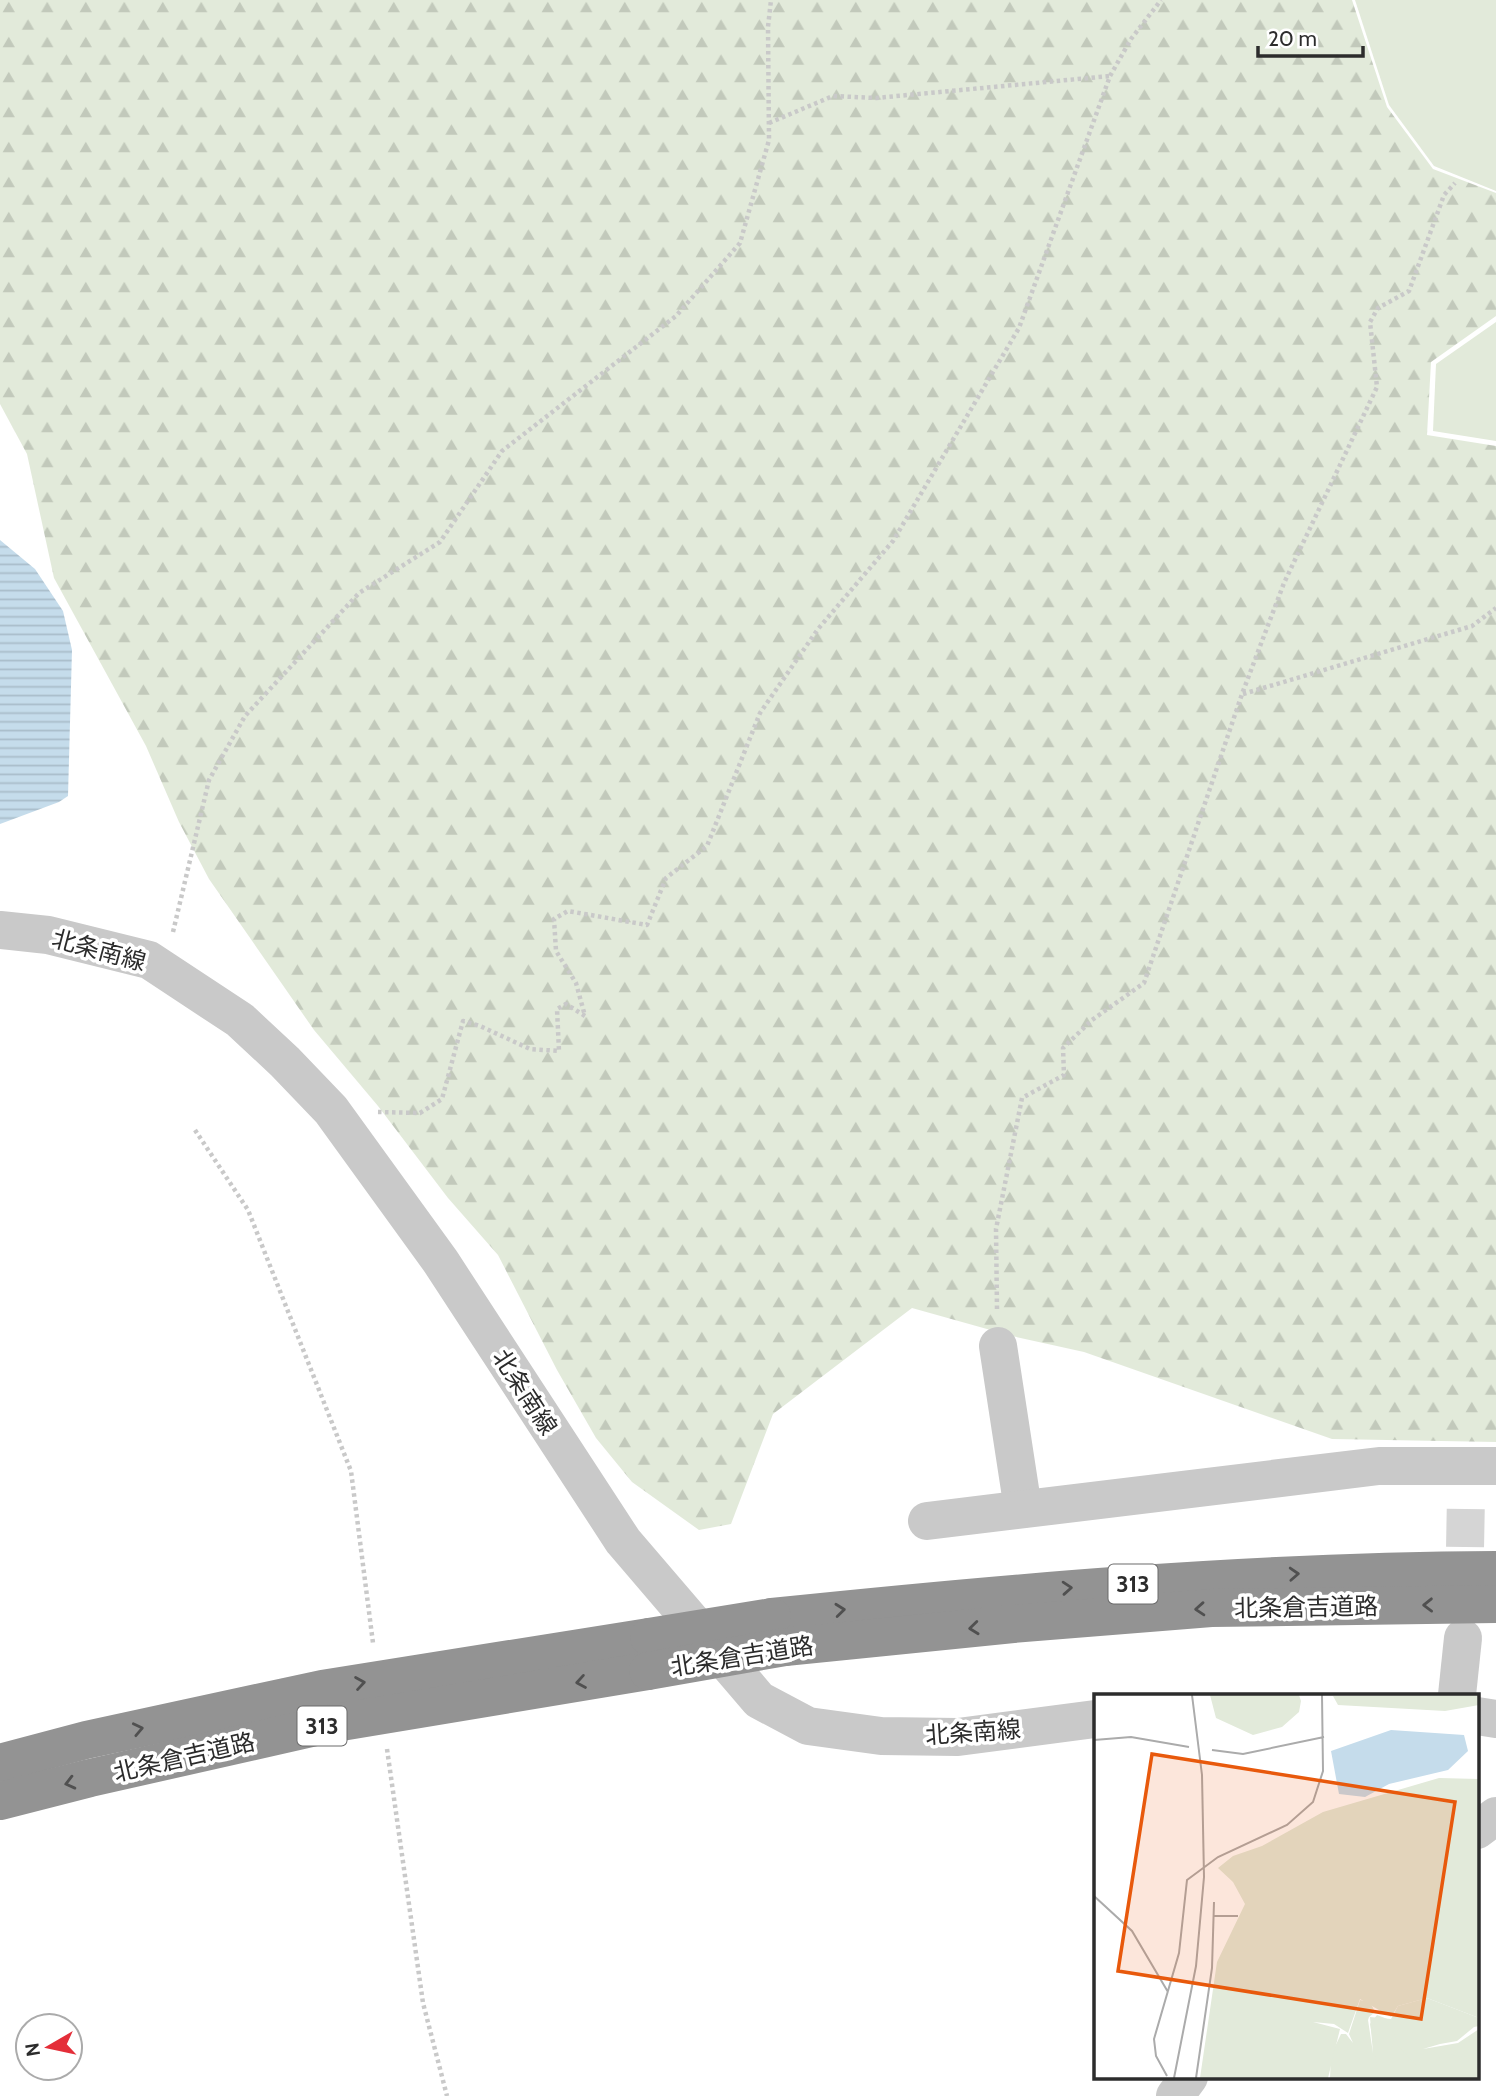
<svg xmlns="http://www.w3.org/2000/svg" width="1496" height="2096" viewBox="0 0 1496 2096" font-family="Cabin,'Noto Sans JP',sans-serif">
<defs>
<pattern id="forest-firs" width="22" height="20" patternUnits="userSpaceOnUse" patternTransform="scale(1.75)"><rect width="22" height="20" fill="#e2eada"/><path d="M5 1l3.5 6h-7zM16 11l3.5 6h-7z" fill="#c2c9bb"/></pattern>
<pattern id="water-rules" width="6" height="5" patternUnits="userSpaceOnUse" patternTransform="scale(1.75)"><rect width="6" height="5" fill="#c5dceb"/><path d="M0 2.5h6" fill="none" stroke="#a9bdca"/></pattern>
</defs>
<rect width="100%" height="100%" fill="#fff"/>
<g fill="#e2eada">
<polygon points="1355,0 1496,0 1496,191 1434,166 1389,105"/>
<polygon points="1496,322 1496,441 1433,431 1436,364"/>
</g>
<polygon fill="url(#forest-firs)" points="0,0 1352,0 1387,107 1433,169 1496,193 1496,316 1431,362 1427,435 1496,446 1496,1442 1332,1439 1084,1352 1012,1336 912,1308 773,1414 731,1524 699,1530 632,1482 596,1438 557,1370 498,1255 448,1198 378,1106 314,1030 209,879 179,822 146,746 54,578 27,454 0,404"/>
<polygon fill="url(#water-rules)" points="0,540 35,569 63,611 72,650 68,796 59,802 0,824"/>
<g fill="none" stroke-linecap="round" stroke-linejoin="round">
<polyline stroke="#d5d5d5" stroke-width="38" stroke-dasharray="38 19" stroke-linecap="butt" points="1464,1604 1466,1495"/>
<g stroke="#c9c9c9" stroke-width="4.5" stroke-dasharray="3.5 3.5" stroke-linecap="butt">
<polyline points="769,123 833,96 876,98 1110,76"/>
<polyline points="1243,694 1472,626 1496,608"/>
<polyline points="173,932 209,780 245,716 359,593 440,542 502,451 676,316 740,243 769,140 768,27 771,0"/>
<polyline points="378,1112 420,1113 442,1099 463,1021 480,1026 530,1049 559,1051 557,1009 566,1004 585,1016 576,983 556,951 554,919 568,911 647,925 666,878 707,846 760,713 818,629 893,541 1019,328 1110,76 1131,39 1161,0"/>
<polyline points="195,1130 248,1210 351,1471 373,1643"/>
<polyline points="997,1309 996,1229 1022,1098 1064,1075 1063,1048 1092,1020 1144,983 1242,694 1284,583 1377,387 1370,322 1378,308 1409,291 1444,195 1455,183"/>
<polyline points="387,1749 423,2003 447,2096"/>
</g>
<g stroke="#c9c9c9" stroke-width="38">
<polyline points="0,930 48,935 149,960 240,1020 285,1062 331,1110 441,1262 623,1541 759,1700 808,1726 881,1736 958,1737 1095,1719"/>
<polyline points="998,1346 1023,1509"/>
<polyline points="927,1521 1379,1466 1496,1466"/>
<polyline points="1457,1695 1463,1638"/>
<polyline points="1477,1716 1496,1719"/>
<polyline points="1477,1830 1496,1816"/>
<polyline points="1175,2096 1189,2077"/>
</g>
<g stroke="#939393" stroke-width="38">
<path d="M772,1617C1013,1592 1254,1571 1496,1570"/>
<polyline points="785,1647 1013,1624 1211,1608 1496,1604"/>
<polyline points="0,1763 86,1740 322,1689 649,1637"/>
<polyline points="0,1801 90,1778 329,1724 648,1671"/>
</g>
<g stroke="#939393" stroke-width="38">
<polyline points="649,1637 772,1617"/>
<polyline points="648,1671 785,1647"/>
</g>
</g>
<defs><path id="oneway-chevron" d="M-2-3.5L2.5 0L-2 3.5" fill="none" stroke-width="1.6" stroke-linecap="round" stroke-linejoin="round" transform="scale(1.75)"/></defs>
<g stroke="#505050">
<use href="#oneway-chevron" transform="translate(1294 1574) rotate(-3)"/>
<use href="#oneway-chevron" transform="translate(1067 1588) rotate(-4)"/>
<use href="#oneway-chevron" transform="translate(1428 1605) rotate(179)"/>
<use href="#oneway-chevron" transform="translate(1200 1609) rotate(176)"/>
<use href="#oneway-chevron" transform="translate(840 1610) rotate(-6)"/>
<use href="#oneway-chevron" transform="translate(974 1628) rotate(174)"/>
<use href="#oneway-chevron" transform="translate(581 1682) rotate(170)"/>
<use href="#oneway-chevron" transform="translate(360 1683) rotate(-9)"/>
<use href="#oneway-chevron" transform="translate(138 1729) rotate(-12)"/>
<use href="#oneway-chevron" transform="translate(70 1783) rotate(166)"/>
</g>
<g text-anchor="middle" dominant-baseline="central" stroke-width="7" stroke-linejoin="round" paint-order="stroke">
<g fill="#fff" stroke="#6b6b6b" stroke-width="2">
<rect x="1108.5" y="1564.5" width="49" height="39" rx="5"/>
<rect x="297.5" y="1706.5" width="49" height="39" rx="5"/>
</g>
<g font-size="23" font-weight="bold" fill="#2c2c2c">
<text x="1133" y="1584">313</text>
<text x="322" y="1726">313</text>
</g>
<g font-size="24" fill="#2c2c2c" stroke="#fff">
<text transform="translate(99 950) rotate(15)">北条南線</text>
<text transform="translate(525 1392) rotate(57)">北条南線</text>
<text transform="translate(1306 1607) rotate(-1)">北条倉吉道路</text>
<text transform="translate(742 1656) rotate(-9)">北条倉吉道路</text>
<text transform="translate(973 1732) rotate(-4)">北条南線</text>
<text transform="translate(184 1757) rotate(-13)">北条倉吉道路</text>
</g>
</g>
<g transform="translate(1094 1694)">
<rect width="385" height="385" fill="#fff"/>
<path d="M333,304L385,324V332L380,333L363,347L346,350L329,355L364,349L385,335V384H236L237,361L247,340H252L259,349L255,340L266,306L276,308L281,318L275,323L274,326L279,359L276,323L297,325L304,312Z" fill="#e2eada"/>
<path d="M116,1H205L207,7L205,18L188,33L159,41L122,24ZM385,1V11L351,17L244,11L239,2ZM345,84L385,85V324L333,304L304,312L297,323L266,305L254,339L240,330L219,328L246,335L234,384H106L123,268L151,210L139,188L124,174L139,162L168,152L229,118ZM283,321L296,326L305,353L324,373L354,360L369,363L385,358V380L375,376L373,384H285L276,330Z" fill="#e2eada"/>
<path d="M297,36L370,41L374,57L354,76L295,90L271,103L245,100L237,57Z" fill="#c5dceb"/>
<path fill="none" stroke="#ababab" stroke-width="2" d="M0,46L37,43L95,53M118,56L149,60L230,43M0,202L38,237L74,298M119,222H144M73,382L62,362L60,345L85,259L93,186L124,163L193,131L219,108L229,77L228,1M80,384L102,272L110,183L108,81L98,1M102,384L118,274L120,208"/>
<path fill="#e8590c" fill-opacity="0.15" stroke="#e8590c" stroke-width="3.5" d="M58,60L361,108L327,325L24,277Z"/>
<rect width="385" height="385" fill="none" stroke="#2c2c2c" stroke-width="3.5"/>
</g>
<g transform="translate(49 2047) rotate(261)"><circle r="33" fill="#ffffff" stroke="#ababab" stroke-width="2"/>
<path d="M0-5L12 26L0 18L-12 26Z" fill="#e42e39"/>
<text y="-10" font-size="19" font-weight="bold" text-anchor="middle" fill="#2c2c2c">N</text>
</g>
<path d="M1258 46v10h105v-10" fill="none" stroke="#2c2c2c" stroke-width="3.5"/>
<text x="1268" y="46" font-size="21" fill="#2c2c2c" stroke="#ffffff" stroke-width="5" paint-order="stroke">20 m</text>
</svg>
